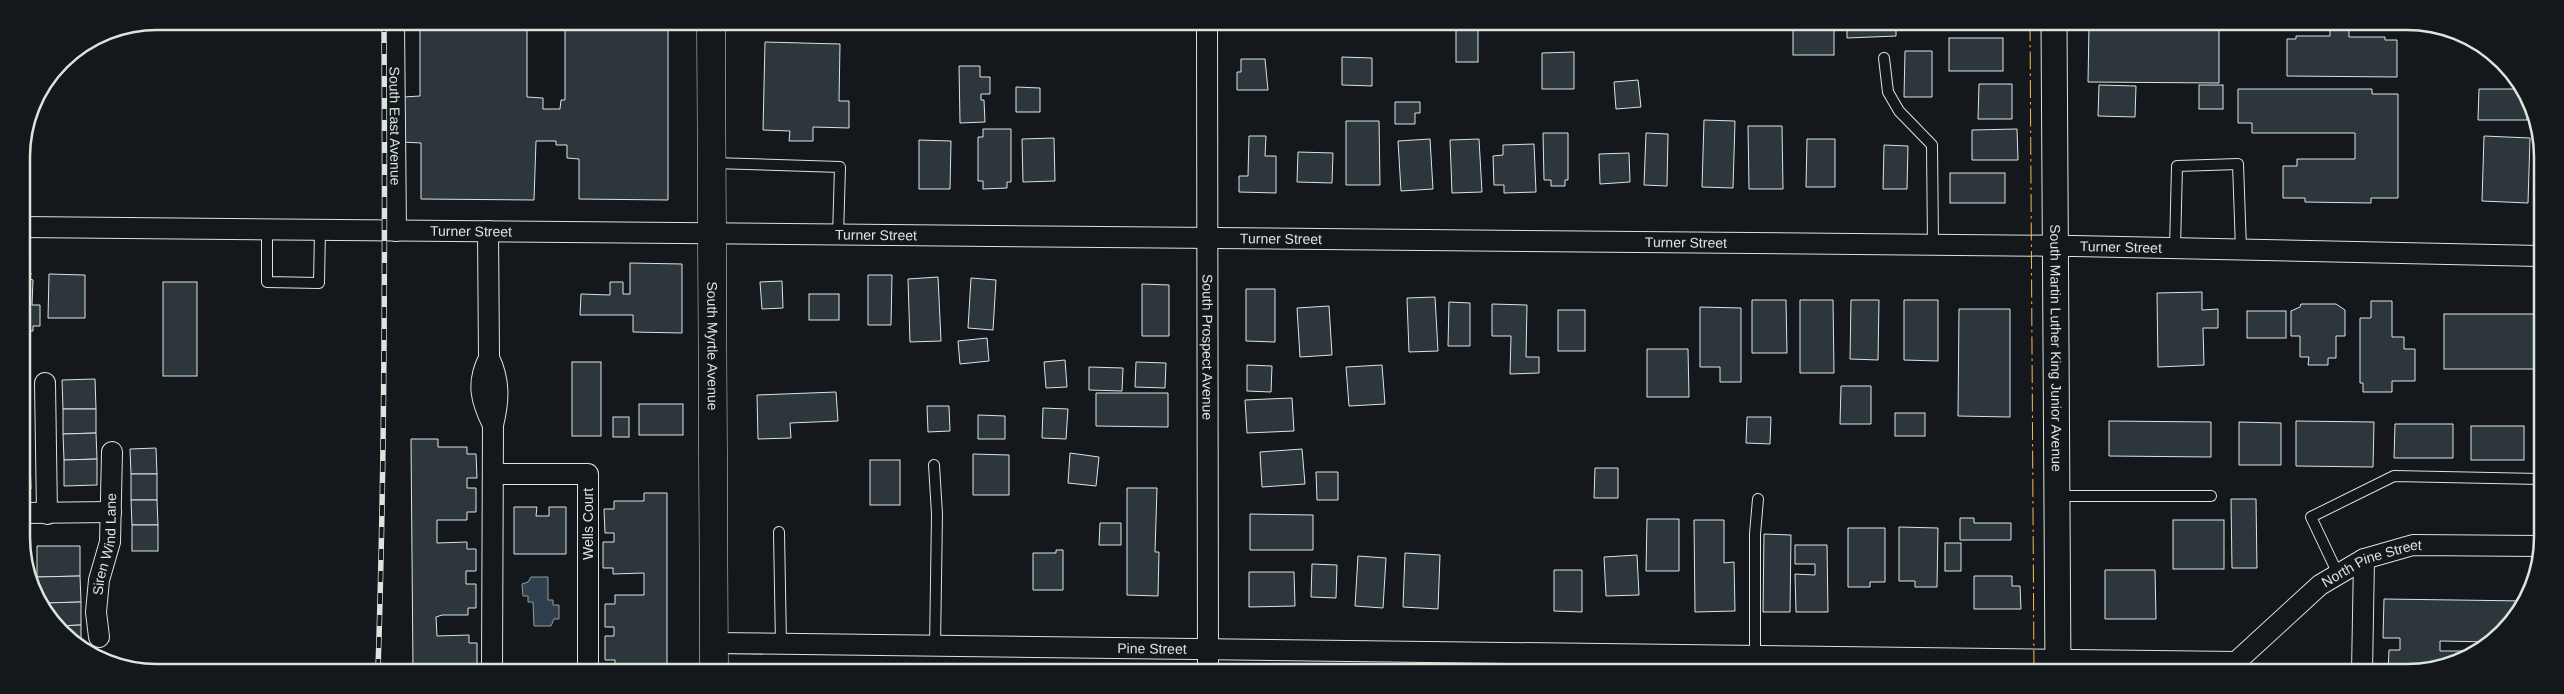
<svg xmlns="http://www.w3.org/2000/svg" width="2564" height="694" viewBox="0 0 2564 694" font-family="Helvetica,sans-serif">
<rect width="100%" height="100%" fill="#14181c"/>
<polygon fill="#2f3f4d" stroke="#939e99" points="531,577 548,577 548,600 553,600 553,605 559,605 559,619 554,619 551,626 534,626 533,602 528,602 528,596 523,596 522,584 528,582"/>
<g fill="#2c363c" stroke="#d8e6dc">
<polygon points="420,22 527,22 527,97 543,98 543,109 560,109 561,100 565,100 565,22 668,22 668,200 579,199 579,159 567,158 567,145 556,145 556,141 536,141 534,200 421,199 421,143 402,142 403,97 420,96"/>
<rect x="1456" y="23" width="22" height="39"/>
<rect x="1793" y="23" width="41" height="32"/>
<polygon points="1847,23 1896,23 1896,36 1847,38"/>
<rect x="1962" y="23" width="47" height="3"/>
<polygon points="2330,24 2349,24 2349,37 2385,37 2385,40 2397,40 2397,77 2287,76 2287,39 2296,39 2296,36 2330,36"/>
<polygon points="2089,26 2219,28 2219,83 2088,82"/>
<rect x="1949" y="38" width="54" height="33"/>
<polygon points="765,42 840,44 839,101 849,101 849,128 813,127 813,141 789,141 790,131 763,130"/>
<polygon points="1905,51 1932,51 1932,97 1904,97"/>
<polygon points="1574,52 1574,89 1542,89 1542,53"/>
<polygon points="1342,57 1372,58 1372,86 1342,85"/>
<polygon points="1241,59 1265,59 1268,90 1237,90 1237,72 1241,72"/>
<polygon points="959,66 980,66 980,77 990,77 990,94 981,94 981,100 984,100 985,122 960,123"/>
<polygon points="1638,80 1641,107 1616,109 1614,82"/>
<polygon points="1979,84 2012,84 2012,119 1978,119"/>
<polygon points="2099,85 2136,86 2135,117 2098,116"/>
<rect x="2199" y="85" width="24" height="24"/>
<polygon points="1016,87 1040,88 1040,112 1016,112"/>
<polygon points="2238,89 2372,89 2372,94 2398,94 2398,198 2371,198 2371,203 2305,202 2305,198 2283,198 2283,166 2297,166 2297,159 2355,159 2355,133 2252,133 2252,123 2238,123"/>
<polygon points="2479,89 2518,89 2527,106 2527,120 2478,120"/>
<polygon points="1395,102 1420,102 1420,113 1415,113 1415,124 1395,124"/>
<polygon points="1704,120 1735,121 1733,188 1702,187"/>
<polygon points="1346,121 1379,121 1380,185 1346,185"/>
<polygon points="1748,126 1782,126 1783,189 1749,189"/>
<polygon points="983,129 1011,129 1011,182 1007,182 1007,188 983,189 983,181 978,181 978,137 983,137"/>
<polygon points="2017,129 2018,160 1972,160 1972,130"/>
<polygon points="1543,133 1568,133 1568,180 1565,180 1565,186 1551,186 1551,180 1544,180"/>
<polygon points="1646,133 1668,134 1667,186 1644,185"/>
<polygon points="1249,136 1266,136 1265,156 1276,156 1276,193 1239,192 1239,176 1248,176"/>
<polygon points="2484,136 2530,138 2528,203 2482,201"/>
<polygon points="1054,138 1055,181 1023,182 1022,139"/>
<polygon points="1430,139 1433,189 1401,191 1398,141"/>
<polygon points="1479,139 1482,192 1452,193 1450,140"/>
<polygon points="1807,139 1835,139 1835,187 1806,187"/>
<polygon points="919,140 951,141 950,189 919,189"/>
<polygon points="1534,144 1536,192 1504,193 1504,185 1494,185 1493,156 1503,155 1503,145"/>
<polygon points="1884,145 1908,146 1907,189 1883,189"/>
<polygon points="1298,152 1333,153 1332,183 1297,182"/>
<polygon points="1629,153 1630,182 1600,184 1599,154"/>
<rect x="1950" y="173" width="55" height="30"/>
<polygon points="630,263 682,264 682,333 633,332 633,315 580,315 581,294 610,295 610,282 623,282 623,294 630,294"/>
<polygon points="22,273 31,273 30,279 33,280 32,305 40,305 40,326 33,326 33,331 23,331"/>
<polygon points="49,274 85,275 85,318 48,318"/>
<polygon points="868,275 892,275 891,325 868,325"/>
<polygon points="938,277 941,341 910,342 908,279"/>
<polygon points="971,278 996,280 993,330 968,328"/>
<polygon points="782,281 783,308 762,309 760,282"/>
<rect x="163" y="282" width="34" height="94"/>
<polygon points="1142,284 1169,285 1169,336 1142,336"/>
<polygon points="1246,289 1275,289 1275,342 1246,341"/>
<polygon points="2202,292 2202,310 2218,309 2218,328 2203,328 2204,365 2158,367 2157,293"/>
<rect x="809" y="294" width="30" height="26"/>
<polygon points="1435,297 1438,351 1409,352 1407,298"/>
<polygon points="1752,300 1786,300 1787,353 1752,353"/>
<polygon points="1800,300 1833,300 1834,373 1800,373"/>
<polygon points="1851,300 1879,300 1878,360 1850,359"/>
<polygon points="1904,300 1938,300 1938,361 1904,360"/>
<polygon points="2371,301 2392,301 2392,337 2404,337 2404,349 2415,349 2415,381 2392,381 2392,392 2363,392 2363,383 2360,383 2360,318 2371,318"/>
<polygon points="1449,302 1470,303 1470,346 1448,346"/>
<polygon points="1492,304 1527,305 1526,357 1539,357 1539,373 1510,374 1511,336 1492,336"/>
<polygon points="2301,304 2336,304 2345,310 2345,336 2336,336 2336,358 2328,358 2328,365 2308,365 2309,357 2300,357 2300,336 2291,336 2291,311 2300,307"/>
<polygon points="1329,306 1332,355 1300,357 1297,308"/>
<polygon points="1700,307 1741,308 1741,382 1720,382 1720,367 1700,367"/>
<polygon points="1959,309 2010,309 2010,417 1958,416"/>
<rect x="1558" y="310" width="27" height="41"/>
<rect x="2247" y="311" width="39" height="27"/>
<rect x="2444" y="314" width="96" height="55"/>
<polygon points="987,338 989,361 960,364 958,341"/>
<polygon points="1647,349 1688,349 1689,397 1647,397"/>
<polygon points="1065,360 1067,387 1046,388 1044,362"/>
<rect x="572" y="362" width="29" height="74"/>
<polygon points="1136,362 1166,363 1165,388 1135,387"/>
<polygon points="1247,365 1272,366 1271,392 1247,391"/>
<polygon points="1382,365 1385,404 1349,406 1346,367"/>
<polygon points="1089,367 1123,368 1122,391 1089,390"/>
<polygon points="23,378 29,378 30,409 23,409"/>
<polygon points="95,379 96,409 63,409 62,380"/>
<polygon points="1841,386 1871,386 1871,424 1840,424"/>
<polygon points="836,392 838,421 790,423 791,438 758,439 757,395"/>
<polygon points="1096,393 1168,393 1168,427 1096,426"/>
<polygon points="1292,398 1294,431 1247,433 1245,400"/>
<rect x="639" y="404" width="44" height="31"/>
<polygon points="927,406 949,406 950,431 928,432"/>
<polygon points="1043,408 1068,409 1066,439 1042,438"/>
<rect x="23" y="409" width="7" height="25"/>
<polygon points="63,409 96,409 96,433 63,434"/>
<rect x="1895" y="413" width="30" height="23"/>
<polygon points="978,415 1005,416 1005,439 978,439"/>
<rect x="613" y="417" width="16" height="20"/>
<polygon points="1747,417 1771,417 1770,444 1746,443"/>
<polygon points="2109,421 2211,422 2211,457 2109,456"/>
<polygon points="2296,421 2374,422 2373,467 2296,466"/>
<polygon points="2239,422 2281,423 2281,465 2239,465"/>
<polygon points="2395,424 2453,424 2453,458 2394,458"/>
<rect x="2471" y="426" width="53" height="34"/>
<polygon points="96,433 97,459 64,460 63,434"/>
<rect x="23" y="434" width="7" height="26"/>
<polygon points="411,439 438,439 438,447 467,447 467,454 476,454 477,478 467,478 467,488 476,488 476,512 467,512 467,520 437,520 437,543 467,542 467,549 476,549 476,571 466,571 466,584 476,584 476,608 468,608 468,615 442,615 436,617 437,636 469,635 469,643 477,643 477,667 468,667 468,670 413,670"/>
<polygon points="156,448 157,474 131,474 130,449"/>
<polygon points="1302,449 1305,484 1262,487 1260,452"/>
<polygon points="1070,453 1099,457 1096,486 1068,483"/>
<polygon points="973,454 1009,455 1009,495 973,495"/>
<polygon points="97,459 97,485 64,486 64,460"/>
<polygon points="23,460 30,460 31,489 23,489"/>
<rect x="870" y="460" width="30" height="45"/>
<polygon points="1595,468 1618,468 1618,498 1594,498"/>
<polygon points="1316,472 1338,472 1338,500 1317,500"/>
<rect x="131" y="474" width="26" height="26"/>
<polygon points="1127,488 1157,488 1155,552 1159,552 1158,596 1127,595"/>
<polygon points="644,493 667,493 667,671 615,668 615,660 605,660 605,636 614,636 614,627 605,627 605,604 615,604 615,595 644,595 644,573 613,574 613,568 603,568 603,542 614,542 614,533 605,533 604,509 614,509 614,501 644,501"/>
<polygon points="2231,499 2256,499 2257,568 2232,568"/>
<polygon points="131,500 157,500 158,525 132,525"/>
<polygon points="514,507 537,507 536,516 549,516 549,507 566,507 566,554 514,554"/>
<polygon points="1250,514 1313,515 1313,550 1250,550"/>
<polygon points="1960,518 1974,518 1974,523 2011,523 2011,540 1960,540"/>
<polygon points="1647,519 1679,519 1679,571 1646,571"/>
<polygon points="1694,520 1724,520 1724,563 1734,562 1735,611 1695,612"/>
<rect x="2173" y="520" width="51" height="49"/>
<polygon points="1100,523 1121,523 1121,545 1099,545"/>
<rect x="132" y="525" width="26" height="26"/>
<polygon points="1899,527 1938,528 1937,587 1915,587 1915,581 1899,581"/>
<polygon points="1848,528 1885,528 1885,582 1870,582 1870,587 1848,587"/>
<polygon points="1764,534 1791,535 1790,612 1763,612"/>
<rect x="1945" y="543" width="16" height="28"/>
<polygon points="1795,545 1827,545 1828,612 1796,612 1795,574 1815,575 1815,564 1795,564"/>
<polygon points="37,546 80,546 80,576 37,577"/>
<polygon points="1056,550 1063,550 1063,590 1033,590 1033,553 1056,553"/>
<polygon points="1405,553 1440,555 1438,609 1403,607"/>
<polygon points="1637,555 1639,595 1606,596 1604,557"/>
<polygon points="1358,556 1386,558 1383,608 1355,606"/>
<polygon points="1312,564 1337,565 1336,598 1311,597"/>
<polygon points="1554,570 1582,570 1582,612 1554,611"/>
<polygon points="2105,570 2155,570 2156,619 2105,619"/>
<polygon points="1249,572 1294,572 1295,606 1249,607"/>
<polygon points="80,576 81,602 45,603 37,589 37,577"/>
<polygon points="1974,576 2012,576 2012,586 2020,586 2021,609 1974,609"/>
<polygon points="2384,599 2526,601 2492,642 2440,641 2440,651 2468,651 2467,657 2459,663 2416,672 2388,672 2389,650 2400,650 2400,638 2383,638"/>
<polygon points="81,602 81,625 57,626 45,603"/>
<polygon points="81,625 81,644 61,633 57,626"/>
</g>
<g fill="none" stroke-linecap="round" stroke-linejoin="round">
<g stroke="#d8e6dc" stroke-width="12">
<g id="service">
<polyline points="1884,58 1888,92 1899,111 1932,145 1933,245"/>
<polyline points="713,163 840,167 838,236"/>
<polyline points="267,230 267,282 319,283 320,230"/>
<polyline points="2175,248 2177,166 2238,164 2241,249"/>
<polyline points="934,465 937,514 935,647"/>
<polyline points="2057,496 2211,496"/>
<polyline points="779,532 781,645"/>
<polyline points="2338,574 2311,517 2394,476 2540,479"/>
<polyline points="1755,656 1755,534 1758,499"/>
</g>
</g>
<g stroke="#d8e6dc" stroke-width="22">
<g id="minor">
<path id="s1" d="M394,22L396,231"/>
<path id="s2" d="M1207,22L1208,671"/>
<path id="s3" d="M22,227L2074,246L2540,256"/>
<path d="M488,231L489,358C476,383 481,401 493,425"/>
<path d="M489,358C500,380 499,401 493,425L492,670"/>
<polyline points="45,383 47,514"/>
<polyline points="493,474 588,474 588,671"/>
<polyline points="24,513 111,512"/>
<path id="s4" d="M99,637L96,612L99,580L110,542L112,452"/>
<path id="s5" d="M714,643L2236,662L2244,672"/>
<path id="s6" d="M2236,662L2320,585L2364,559L2413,545L2540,546"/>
<polyline points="2362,672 2364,559"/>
</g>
</g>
<g stroke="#d8e6dc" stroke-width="27">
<g id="tertiary">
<path id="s7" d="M2054,23L2058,672"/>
</g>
</g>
<g stroke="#d8e6dc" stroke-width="29">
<g id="secondary">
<path id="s8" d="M711,22L714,671"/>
</g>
</g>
<use href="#service" stroke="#14181c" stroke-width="10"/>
<use href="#minor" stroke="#14181c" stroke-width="20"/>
<use href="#tertiary" stroke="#14181c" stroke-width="25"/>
<use href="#secondary" stroke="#14181c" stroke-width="28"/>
<g stroke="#d8e6dc" stroke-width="5.5">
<path id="rail" d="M378,670C385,454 385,238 384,22"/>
</g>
<use href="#rail" stroke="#14181c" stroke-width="4" stroke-dasharray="11" stroke-linecap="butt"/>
<polyline stroke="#ffb74d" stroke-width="1" stroke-dasharray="18 4 2.5 4" stroke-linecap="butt" points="2030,23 2034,672"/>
</g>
<g text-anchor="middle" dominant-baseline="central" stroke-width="4" stroke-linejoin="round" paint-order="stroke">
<g font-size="14" fill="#d8e6dc" stroke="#14181c">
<text stroke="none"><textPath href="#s1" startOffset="104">South East Avenue</textPath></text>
<text stroke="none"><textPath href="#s3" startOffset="449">Turner Street</textPath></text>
<text stroke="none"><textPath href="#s3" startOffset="854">Turner Street</textPath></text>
<text stroke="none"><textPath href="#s3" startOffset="1259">Turner Street</textPath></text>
<text stroke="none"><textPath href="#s3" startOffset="1664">Turner Street</textPath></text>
<text stroke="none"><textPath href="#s3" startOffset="2099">Turner Street</textPath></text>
<text stroke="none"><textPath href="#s8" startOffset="324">South Myrtle Avenue</textPath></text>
<text stroke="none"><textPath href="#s2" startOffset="325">South Prospect Avenue</textPath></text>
<text stroke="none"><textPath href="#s7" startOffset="325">South Martin Luther King Junior Avenue</textPath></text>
<text transform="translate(588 524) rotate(-90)">Wells Court</text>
<text stroke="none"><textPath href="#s4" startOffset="94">Siren Wind Lane</textPath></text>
<text stroke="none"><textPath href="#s6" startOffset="171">North Pine Street</textPath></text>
<text stroke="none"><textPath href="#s5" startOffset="438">Pine Street</textPath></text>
</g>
</g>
<path d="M0 0H2564V694H0ZM157 30H2407A127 127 0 0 1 2534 157V537A127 127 0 0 1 2407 664H157A127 127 0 0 1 30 537V157A127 127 0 0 1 157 30Z" fill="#14181c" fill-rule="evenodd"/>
<path fill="none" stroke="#d8e6dc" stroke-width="2.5" d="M157 30H2407A127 127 0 0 1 2534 157V537A127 127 0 0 1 2407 664H157A127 127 0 0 1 30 537V157A127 127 0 0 1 157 30Z"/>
</svg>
